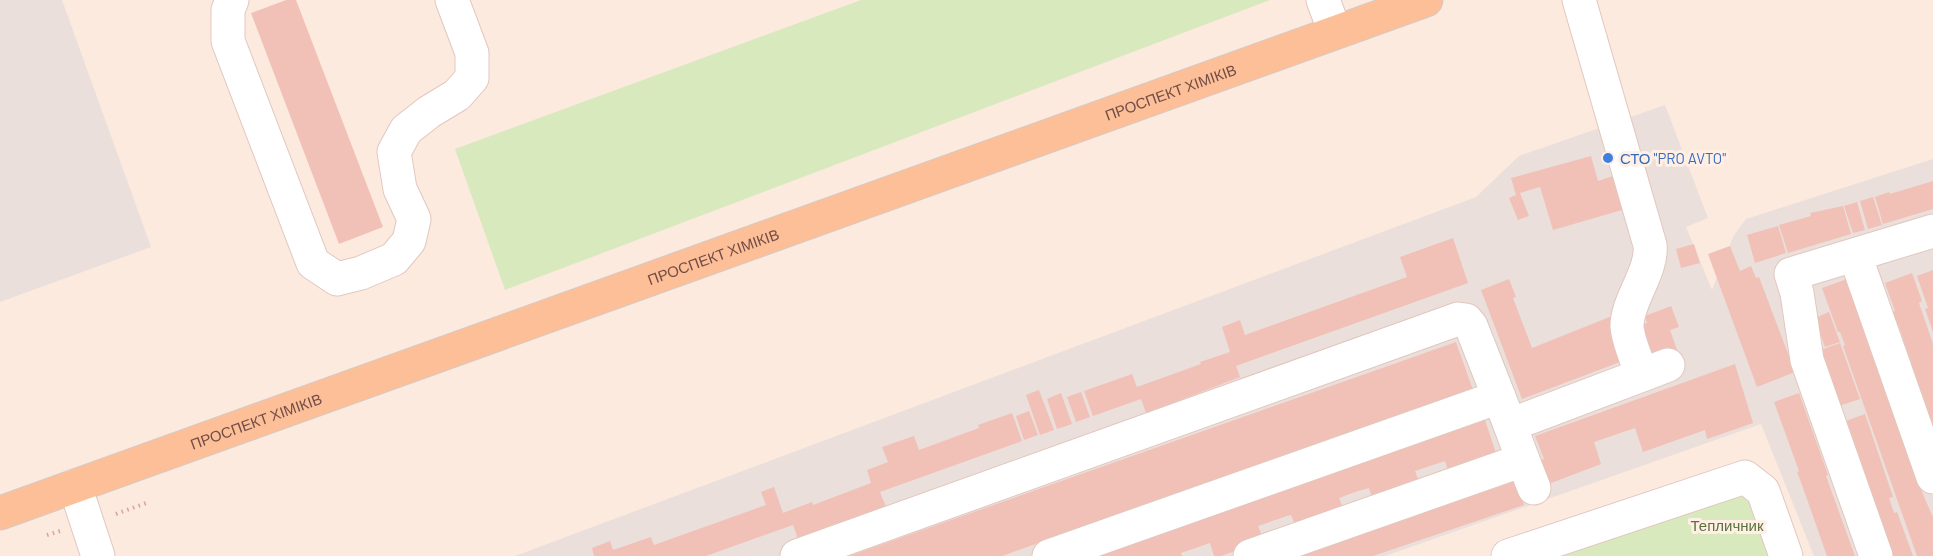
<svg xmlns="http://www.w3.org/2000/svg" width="1933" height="556" viewBox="0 0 1933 556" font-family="Barlow,sans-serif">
<rect width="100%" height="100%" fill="#fceadf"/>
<g fill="#eadfdb">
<polygon points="0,0 62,0 151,247 0,302"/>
<polygon points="1665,105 1708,218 1686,227 1712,290 1734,235 1746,219 1933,159 1933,556 1814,556 1761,424 1385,556 515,556 1476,197 1519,156"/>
</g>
<g fill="#d9e9be">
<polygon points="861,0 1270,0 505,290 455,149"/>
<polygon points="1748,485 1771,556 1540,556"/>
</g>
<g fill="#f1c1b7">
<polygon points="286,0 296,0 383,227 339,244 251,13"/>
<polygon points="1591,156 1598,181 1613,176 1622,210 1553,230 1540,187 1520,193 1529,216 1518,220 1509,198 1516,195 1511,178"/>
<polygon points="1933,181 1933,209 1883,224 1875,197 1889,192 1890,194"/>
<polygon points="1873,197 1882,225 1868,229 1860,201"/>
<polygon points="1857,202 1865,230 1853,233 1844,206"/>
<polygon points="1843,206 1851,234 1788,253 1779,225 1811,216 1810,213"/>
<polygon points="1778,226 1786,253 1755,263 1747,235"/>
<polygon points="1453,238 1468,283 1236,366 1240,377 1162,407 1146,413 1141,399 1093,416 1084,391 1132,374 1137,387 1201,364 1200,362 1230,352 1222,327 1240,320 1245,335 1407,277 1400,257"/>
<polygon points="1694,244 1700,263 1681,268 1676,249"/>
<polygon points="1730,246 1740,271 1751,266 1756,278 1759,277 1795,372 1757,387 1708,254"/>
<polygon points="1933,270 1933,332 1925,309 1928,308 1917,276"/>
<polygon points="1912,273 1922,301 1919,303 1933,344 1933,426 1898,324 1896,325 1892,312 1895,311 1885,283"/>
<polygon points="1509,279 1516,297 1513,298 1532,348 1612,316 1628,359 1522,399 1481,290"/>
<polygon points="1847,279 1923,489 1921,490 1933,517 1933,556 1917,556 1843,346 1845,345 1840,332 1838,332 1822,288"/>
<polygon points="1671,306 1679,327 1670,330 1677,350 1659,357 1648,364 1638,326 1647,323 1645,316"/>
<polygon points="1829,312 1840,342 1825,347 1815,318"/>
<polygon points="1456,342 1473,390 1002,556 849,556"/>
<polygon points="1840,343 1860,399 1833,408 1815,352"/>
<polygon points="1735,364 1753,423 1707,439 1705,430 1643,452 1635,428 1594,442 1601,464 1546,485 1538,461 1544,459 1535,436"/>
<polygon points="1039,390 1054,430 1040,435 1026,395"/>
<polygon points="1081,392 1090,417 1076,422 1067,397"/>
<polygon points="1061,393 1072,424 1057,429 1047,399"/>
<polygon points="1799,393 1828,475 1826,476 1855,556 1827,556 1802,485 1797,472 1799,471 1774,402"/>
<polygon points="1029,411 1038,435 1024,440 1016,416"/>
<polygon points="1012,413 1022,441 880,492 886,507 835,525 834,524 821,529 822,531 798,539 793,525 706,556 594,556 592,548 610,541 613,550 651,537 654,545 766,505 761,492 774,487 783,513 812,502 813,505 871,483 867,470 888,462 882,447 914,436 919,450 979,428 978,425"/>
<polygon points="1865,414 1893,497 1889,498 1894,513 1897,512 1913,556 1884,556 1838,424"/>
<polygon points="1485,420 1498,459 1450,476 1445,461 1415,471 1421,487 1374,503 1369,488 1355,492 1339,498 1345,513 1297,530 1291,515 1287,516 1258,526 1264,541 1221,556 1214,556 1210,543 1181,553 1182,556 1097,556"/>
<polygon points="1514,475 1524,505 1373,556 1297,556"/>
</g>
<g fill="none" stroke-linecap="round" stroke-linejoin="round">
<g stroke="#e2c7be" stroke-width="35">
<g id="minor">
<polyline points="232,0 228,10 228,41 313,263 337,279 361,273 394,259 409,241 414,219 400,189 394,152 406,130 429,112 457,95 472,78 472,53 452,0"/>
<polyline points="1323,0 1335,32"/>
<polyline points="1855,255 1933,477"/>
<polyline points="1642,375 1668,365"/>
<polyline points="1523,460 1534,488"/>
<polyline points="75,486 98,556"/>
<path d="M797,556L1458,319L1466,320L1471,326L1510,425L1642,375C1637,360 1628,342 1627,326C1627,300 1653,271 1650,245L1579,0"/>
<polyline points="1049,556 1499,397"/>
<polyline points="1250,556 1523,460 1510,425"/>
<polyline points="1508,556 1745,477 1763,491 1786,556"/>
<polyline points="1876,556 1807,360 1797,293 1791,274 1933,231"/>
</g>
</g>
<g stroke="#d5cac8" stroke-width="35">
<g id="major">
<path id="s1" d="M0,513L1426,0"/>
</g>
</g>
<g stroke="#d6a49b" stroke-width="4" stroke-dasharray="1.5 4.5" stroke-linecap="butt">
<polyline points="116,514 149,502"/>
<polyline points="47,535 60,531"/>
</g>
<use href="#minor" stroke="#fff" stroke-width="33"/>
<use href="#major" stroke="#fcbf97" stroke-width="33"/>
</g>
<circle fill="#3f7fe0" stroke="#ffefe5" stroke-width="2" cx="1608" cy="158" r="6"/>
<g text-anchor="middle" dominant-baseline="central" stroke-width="6" stroke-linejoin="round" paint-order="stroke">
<g font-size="15" fill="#724d47" stroke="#ffefe5">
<text stroke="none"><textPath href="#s1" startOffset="1244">ПРОСПЕКТ ХІМІКІВ</textPath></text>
<text stroke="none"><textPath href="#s1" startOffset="758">ПРОСПЕКТ ХІМІКІВ</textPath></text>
<text stroke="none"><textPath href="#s1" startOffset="272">ПРОСПЕКТ ХІМІКІВ</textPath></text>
</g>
<g font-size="15" fill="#366cbe" stroke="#ffefe5" text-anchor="start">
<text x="1620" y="158">СТО "PRO AVTO"</text>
</g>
<g font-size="15" fill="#58733d" stroke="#ffefe5">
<text x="1727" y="525">Тепличник</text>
</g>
</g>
</svg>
